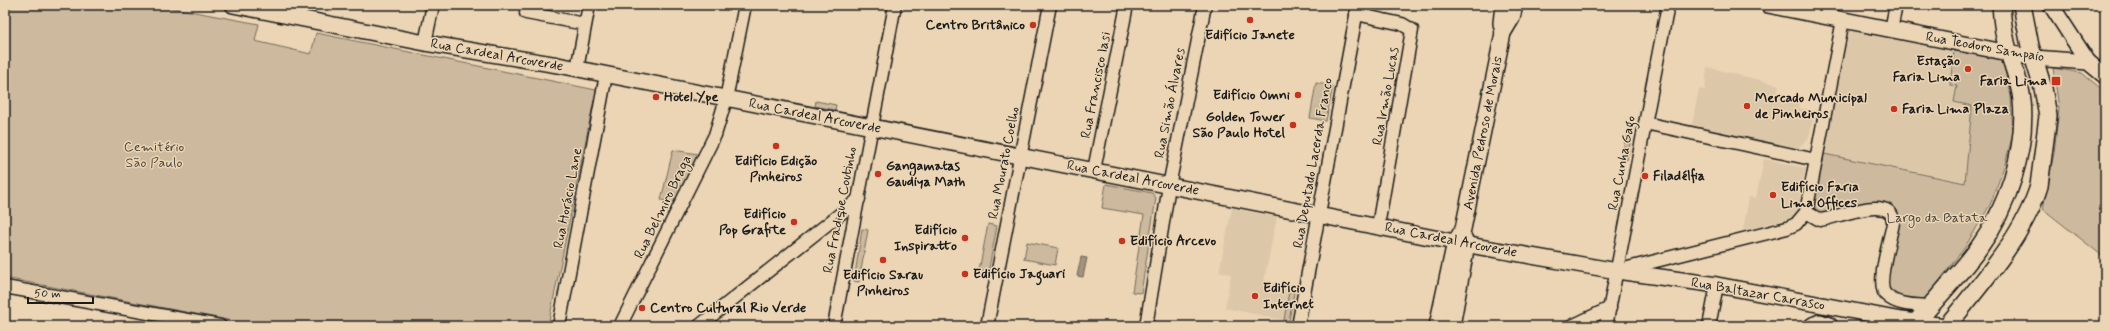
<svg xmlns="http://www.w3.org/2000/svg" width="2110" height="331" viewBox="0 0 2110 331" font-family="Mynerve,sans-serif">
<rect width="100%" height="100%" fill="#ebd5b4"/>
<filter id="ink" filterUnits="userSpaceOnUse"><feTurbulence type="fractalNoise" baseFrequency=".025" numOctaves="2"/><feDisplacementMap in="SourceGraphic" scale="8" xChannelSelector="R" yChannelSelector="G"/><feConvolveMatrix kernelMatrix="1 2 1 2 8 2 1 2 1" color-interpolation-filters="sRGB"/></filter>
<g filter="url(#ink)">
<g fill="#dcc7a9">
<polygon points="1849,31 1954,51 1950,85 1957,86 1954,102 1972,106 1965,183 1824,154"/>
<polygon points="1707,67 1779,85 1777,93 1798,98 1799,108 1815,111 1809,137 1798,148 1692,125 1699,89 1705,90"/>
<polygon points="1764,159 1806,168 1797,214 1794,218 1743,230 1749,197 1756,198"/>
<polygon points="1232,208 1277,217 1264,281 1295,287 1289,321 1225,308 1231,274 1219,272"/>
</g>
<g fill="#cdba9e" stroke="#746b5d">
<polygon points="5,5 157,5 259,24 255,41 311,54 316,33 596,90 548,326 260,326 5,278"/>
<path d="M1954,51L2002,58L2011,96L2013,134L2005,164L1990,205L1965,247L1924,301L1891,297L1883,286C1889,265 1904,228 1895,208L1875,202L1846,212L1815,213V196L1824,154L1965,183L1972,106L1954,102L1957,86L1950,85Z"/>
<polygon points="2053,68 2082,73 2105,92 2105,258 2043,209 2054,153 2059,108"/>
<polygon points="1316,83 1333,86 1326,121 1310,118"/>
<polygon points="816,101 836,105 835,110 815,106"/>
<polygon points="1626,137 1631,138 1627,160 1621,159"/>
<polygon points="673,150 698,154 674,203 661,200"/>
<polygon points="1106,184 1152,193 1156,198 1141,293 1132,292 1144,215 1102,208"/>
<polygon points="988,224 997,226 988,273 979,271"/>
<polygon points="862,229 868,230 859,282 854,281"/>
<polygon points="1027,242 1058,248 1055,265 1024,259"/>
<polygon points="1290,286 1295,287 1289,321 1284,320"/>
</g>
<polygon fill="#a1937e" stroke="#6c6357" points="1081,257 1087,258 1083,277 1077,276"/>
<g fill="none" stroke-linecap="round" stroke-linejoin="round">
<g stroke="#1c1c1c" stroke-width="15">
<g id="minor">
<polyline points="526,13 585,24"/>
<polyline points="1356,14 1402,24 1412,30 1378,226"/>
<polyline points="1891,30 1896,5"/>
<polyline points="425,43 433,5"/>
<polyline points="577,69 589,5"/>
<polyline points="1645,123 1816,160"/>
<polyline points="1094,170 1127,5"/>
<path d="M1806,212L1820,220C1837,218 1894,192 1893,223C1891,237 1875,285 1886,295C1897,306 1916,305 1931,306"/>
<polyline points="1620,270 1787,228 1796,224 1806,212 1843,20"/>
<polyline points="5,287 220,326"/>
<polyline points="559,326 606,75"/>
<polyline points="620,326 715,135 726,99 745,5"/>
<polyline points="699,326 859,199"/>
<polyline points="834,326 895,5"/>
<polyline points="987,326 1050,5"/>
<polyline points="1146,326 1169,186 1205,5"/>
<polyline points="1298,326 1358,5"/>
<polyline points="1572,326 1610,308"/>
<polyline points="1606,326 1668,5"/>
<polyline points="1709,326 1717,285"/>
</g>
</g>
<g stroke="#1c1c1c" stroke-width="18">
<g id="major">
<polyline points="233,5 425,43 558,65 1480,247 1617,271 1717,285 1901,320 1945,326"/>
<polyline points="1503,5 1501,23 1503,33"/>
<polyline points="1768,5 2034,58 2088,62 2105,76"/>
<polyline points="2051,5 2088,62"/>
<polyline points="1437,326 1455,242 1463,229 1503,33 1512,18 1515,5"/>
<polyline points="1452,326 1467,244 1463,236"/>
</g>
</g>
<g stroke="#1c1c1c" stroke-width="20">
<g id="highway">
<polyline points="1813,326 1820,323 1829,326"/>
<path d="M1913,326C1935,300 1958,276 1978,249C2007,209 2027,150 2022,100C2020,83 2014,68 2009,53C2004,38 2002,21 2001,5"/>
<path d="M1947,326C1979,286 2024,236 2039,186L2048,116L2043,88L2030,46L2022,5"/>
</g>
</g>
<use href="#minor" stroke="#ebd5b4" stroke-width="12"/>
<use href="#major" stroke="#ebd5b4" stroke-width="15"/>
<use href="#highway" stroke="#ebd5b4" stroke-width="17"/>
</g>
</g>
<g fill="#c8321e" stroke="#ebd5b4" stroke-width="1.5">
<circle cx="1250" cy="20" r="4"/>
<circle cx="1033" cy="25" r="4"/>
<circle cx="1968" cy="69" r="4"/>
<rect x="2051" y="76" width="10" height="10" rx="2"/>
<circle cx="1298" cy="95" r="4"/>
<circle cx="656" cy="97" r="4"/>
<circle cx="1747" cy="106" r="4"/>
<circle cx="1894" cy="109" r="4"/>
<circle cx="1293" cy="125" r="4"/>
<circle cx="776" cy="146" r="4"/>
<circle cx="878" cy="174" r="4"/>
<circle cx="1645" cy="176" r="4"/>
<circle cx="1773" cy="195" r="4"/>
<circle cx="794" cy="222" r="4"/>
<circle cx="965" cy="238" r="4"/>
<circle cx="1122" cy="241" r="4"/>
<circle cx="883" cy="260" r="4"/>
<circle cx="965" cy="274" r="4"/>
<circle cx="1255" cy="296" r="4"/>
<circle cx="642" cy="308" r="4"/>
</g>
<g text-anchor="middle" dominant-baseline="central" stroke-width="3" stroke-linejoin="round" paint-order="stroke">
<g font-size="14" font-weight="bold" fill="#1c1c1c" stroke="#ebd5b4" text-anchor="start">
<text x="1025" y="25" text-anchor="end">Centro Britânico</text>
<text x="1250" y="35" text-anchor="middle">Edifício Janete</text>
<text x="1960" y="61" text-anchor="end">Estação<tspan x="1960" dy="16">Faria Lima</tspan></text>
<text x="2047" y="81" text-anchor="end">Faria Lima</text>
<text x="1290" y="95" text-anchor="end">Edifício Omni</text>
<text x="664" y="97">Hotel Ype</text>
<text x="1755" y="98">Mercado Municipal<tspan x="1755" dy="16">de Pinheiros</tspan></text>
<text x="1902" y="109">Faria Lima Plaza</text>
<text x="1285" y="117" text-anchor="end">Golden Tower<tspan x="1285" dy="16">São Paulo Hotel</tspan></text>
<text x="776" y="161" text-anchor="middle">Edifício Edição<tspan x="776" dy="16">Pinheiros</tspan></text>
<text x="886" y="166">Gangamatas<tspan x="886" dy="16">Gaudiya Math</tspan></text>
<text x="1653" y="176">Filadélfia</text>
<text x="1781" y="187">Edifício Faria<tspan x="1781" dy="16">Lima Offices</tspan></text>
<text x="786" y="214" text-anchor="end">Edifício<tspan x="786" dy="16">Pop Grafite</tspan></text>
<text x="957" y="230" text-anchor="end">Edifício<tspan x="957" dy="16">Inspiratto</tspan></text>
<text x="1130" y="241">Edifício Arcevo</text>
<text x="973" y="274">Edifício Jaguari</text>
<text x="883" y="275" text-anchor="middle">Edifício Sarau<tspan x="883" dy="16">Pinheiros</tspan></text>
<text x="1263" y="288">Edifício<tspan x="1263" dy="16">Internet</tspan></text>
<text x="650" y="308">Centro Cultural Rio Verde</text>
</g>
<g font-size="14" fill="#1c1c1c" stroke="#ebd5b4">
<text transform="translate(1985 47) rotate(10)">Rua Teodoro Sampaio</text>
<text transform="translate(497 55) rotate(10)">Rua Cardeal Arcoverde</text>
<text transform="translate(1096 85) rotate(-79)">Rua Francisco Iasi</text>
<text transform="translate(1386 96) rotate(-80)">Rua Irmão Lucas</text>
<text transform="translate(1170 103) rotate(-79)">Rua Simão Álvares</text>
<text transform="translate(815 116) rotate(11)">Rua Cardeal Arcoverde</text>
<text transform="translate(1483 133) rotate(-79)">Avenida Pedroso de Morais</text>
<text transform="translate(1004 163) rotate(-79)">Rua Mourato Coelho</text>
<text transform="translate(1313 163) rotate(-80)">Rua Deputado Lacerda Franco</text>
<text transform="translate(1622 163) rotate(-79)">Rua Cunha Gago</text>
<text transform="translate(1133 178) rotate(11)">Rua Cardeal Arcoverde</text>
<text transform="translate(568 198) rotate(-79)">Rua Horácio Lane</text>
<text transform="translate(663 207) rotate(-64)">Rua Belmiro Braga</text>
<text transform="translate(840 210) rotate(-79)">Rua Fradique Coutinho</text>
<text transform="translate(1451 240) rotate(11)">Rua Cardeal Arcoverde</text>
<text transform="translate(1758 294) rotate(10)">Rua Baltazar Carrasco</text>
</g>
<g font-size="14" fill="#48443c" stroke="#ebd5b4">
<text x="154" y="147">Cemitério<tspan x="154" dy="16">São Paulo</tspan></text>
<text x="1937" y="218">Largo da Batata</text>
</g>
</g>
<rect width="2110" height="331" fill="none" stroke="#ebd5b4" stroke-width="20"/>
<rect x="10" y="10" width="2090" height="311" fill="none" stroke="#1c1c1c" stroke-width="1.5" filter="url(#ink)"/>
<path d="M28 297v6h65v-6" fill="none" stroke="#1c1c1c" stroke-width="2"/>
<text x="34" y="297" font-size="12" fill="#1c1c1c" stroke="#ebd5b4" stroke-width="3" paint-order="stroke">50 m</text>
</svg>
